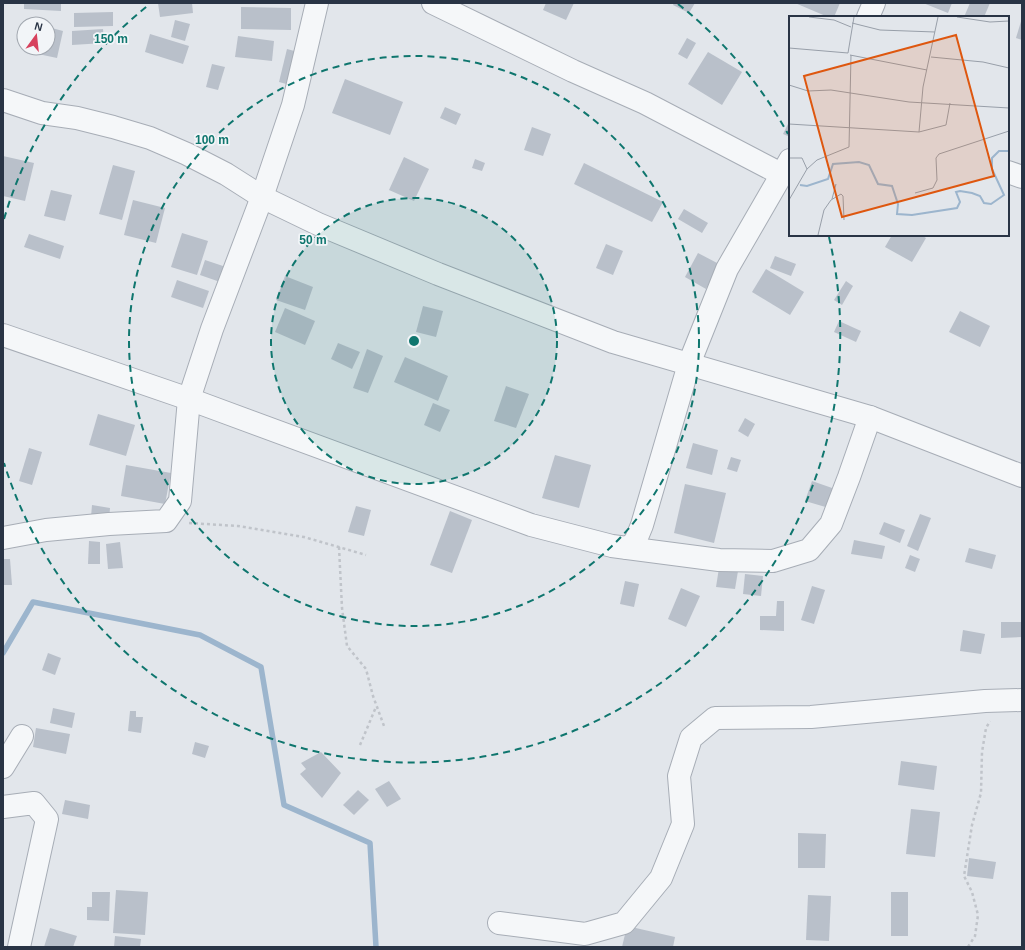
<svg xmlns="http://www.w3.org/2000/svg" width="1025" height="950" viewBox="0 0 1025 950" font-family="Helvetica,sans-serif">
<rect width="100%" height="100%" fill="#e2e6eb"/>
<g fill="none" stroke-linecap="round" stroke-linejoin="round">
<polyline stroke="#9cb5cd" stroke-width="5.5" points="3,653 33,602 200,635 261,667 284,805 370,843 376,947"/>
</g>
<g fill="#b9c0ca">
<polygon points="24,3 61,3 61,11 24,9"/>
<polygon points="158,3 192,3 193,13 160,17"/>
<polygon points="546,3 574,3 566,20 543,10"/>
<polygon points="674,3 695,3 689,13 673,5"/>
<polygon points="795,3 840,3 834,17 828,17"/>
<polygon points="923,3 952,3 948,13"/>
<polygon points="970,3 990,3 984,17 964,17"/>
<polygon points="241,7 291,8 291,30 241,29"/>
<polygon points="113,12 113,26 74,27 74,13"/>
<polygon points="1022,18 1022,40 1016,38"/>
<polygon points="175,20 190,24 185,41 171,37"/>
<polygon points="48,27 63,31 57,58 38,54 39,48 48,48"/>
<polygon points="103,29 104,43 72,45 72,31"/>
<polygon points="150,34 189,46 183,64 145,52"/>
<polygon points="238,36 274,41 272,61 235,57"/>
<polygon points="687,38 696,43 687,59 678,54"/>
<polygon points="287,49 298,52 290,85 279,82"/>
<polygon points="708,52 742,72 722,105 688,84"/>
<polygon points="212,64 225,67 218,90 206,87"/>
<polygon points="345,79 403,102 390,135 332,113"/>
<polygon points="445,107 461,114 456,125 440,118"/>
<polygon points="790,120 790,137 783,134"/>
<polygon points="532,127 551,134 543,156 524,150"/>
<polygon points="3,156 34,163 25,201 3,196"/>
<polygon points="404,157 429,169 414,201 389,190"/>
<polygon points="475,159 485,163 482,171 472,168"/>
<polygon points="584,163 663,202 652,222 574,184"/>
<polygon points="113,165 135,171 122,220 99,214"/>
<polygon points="51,190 72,195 65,221 44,216"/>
<polygon points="133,200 165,208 156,243 124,235"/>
<polygon points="684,209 708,223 702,233 678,219"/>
<polygon points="182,233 208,241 197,275 171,267"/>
<polygon points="29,234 64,246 60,259 24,247"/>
<polygon points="892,235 921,235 926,238 912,262 885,247"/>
<polygon points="606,244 623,251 613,275 596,268"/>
<polygon points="698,253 719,264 706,289 685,277"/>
<polygon points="775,256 796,264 791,276 770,268"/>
<polygon points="205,260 229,268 223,283 200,275"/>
<polygon points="766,269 804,292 790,315 752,292"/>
<polygon points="285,276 313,287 305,310 276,300"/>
<polygon points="177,280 209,291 203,308 171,297"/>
<polygon points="846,281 853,286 842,305 834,300"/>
<polygon points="423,306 443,311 436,337 416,332"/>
<polygon points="285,308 315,321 305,345 275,332"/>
<polygon points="960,311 990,326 980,347 949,332"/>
<polygon points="839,321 861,331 856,342 834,332"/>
<polygon points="338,343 360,352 352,369 331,359"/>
<polygon points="367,349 383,356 368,393 353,388"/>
<polygon points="405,357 448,376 438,401 394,382"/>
<polygon points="506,386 529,394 516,428 494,421"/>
<polygon points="433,403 450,410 440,432 424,425"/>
<polygon points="98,414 135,425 126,456 89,445"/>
<polygon points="745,418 755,424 748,437 738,431"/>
<polygon points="693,443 718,450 712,475 686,468"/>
<polygon points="29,448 42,452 32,485 19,481"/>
<polygon points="555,455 591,465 579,508 542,498"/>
<polygon points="731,457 741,460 737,472 727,469"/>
<polygon points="126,465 171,473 165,504 121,496"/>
<polygon points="812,481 835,489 829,508 805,501"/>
<polygon points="685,484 726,493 714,543 674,533"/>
<polygon points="92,505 110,508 109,519 91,517"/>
<polygon points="356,506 371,510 364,536 348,532"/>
<polygon points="450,511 472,520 452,573 430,565"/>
<polygon points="920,514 931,518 918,551 907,546"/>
<polygon points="884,522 905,530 900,543 879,534"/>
<polygon points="854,540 885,546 882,559 851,554"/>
<polygon points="89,541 100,542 100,564 88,564"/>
<polygon points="120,542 123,568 108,569 106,544"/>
<polygon points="969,548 996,555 992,569 965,562"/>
<polygon points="910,555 920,559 915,572 905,568"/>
<polygon points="3,559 10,559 12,585 3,585"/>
<polygon points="719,568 738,571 735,589 716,587"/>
<polygon points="745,574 763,576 761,596 743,594"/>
<polygon points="625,581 639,584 634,607 620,604"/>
<polygon points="812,586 825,590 814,624 801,620"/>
<polygon points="681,588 700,596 686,627 668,619"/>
<polygon points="777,601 784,601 784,631 760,630 760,616 776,616"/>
<polygon points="1001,622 1022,622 1022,637 1001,638"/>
<polygon points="963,630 985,634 981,654 960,651"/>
<polygon points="48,653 61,658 55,675 42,670"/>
<polygon points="53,708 75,713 72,728 50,723"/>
<polygon points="130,711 136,711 136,717 143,717 141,733 128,731"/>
<polygon points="36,728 70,734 66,754 33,747"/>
<polygon points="195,742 209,746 205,758 192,754"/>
<polygon points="321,752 341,773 322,798 300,774 306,769 301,763"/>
<polygon points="901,761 937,766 934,790 898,785"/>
<polygon points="389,781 401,799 387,807 375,789"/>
<polygon points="358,790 369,800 354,815 343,805"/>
<polygon points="65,800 90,805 88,819 62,814"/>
<polygon points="911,809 940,812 935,857 906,854"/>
<polygon points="798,833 826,834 825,868 798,868"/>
<polygon points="969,858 996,862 993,879 967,876"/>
<polygon points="116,890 148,892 145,935 113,933"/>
<polygon points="92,892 110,892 109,921 87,920 87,907 92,907"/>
<rect x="891" y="892" width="17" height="44"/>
<polygon points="808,895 831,896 829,941 806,940"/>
<polygon points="627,926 675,937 673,947 622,947"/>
<polygon points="50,928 77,936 73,947 44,947"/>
<polygon points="115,936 141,939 140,947 114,947"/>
</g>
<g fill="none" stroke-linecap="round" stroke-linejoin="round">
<g stroke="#a7adb6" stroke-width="24">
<g id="minor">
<polyline points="433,3 573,71 645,103 781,174"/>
<polyline points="868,17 874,3"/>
<polyline points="3,100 42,113 77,118 113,127 150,138 187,154 226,174 262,197 318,224 438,274 613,342 870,417 1022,476"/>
<polyline points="1008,172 1022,177"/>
<polyline points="3,335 189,399 531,525 612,546 627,548 635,542 642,525 689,364 727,269 790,160"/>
<polyline points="3,538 46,530 109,524 166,521 180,501 189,399 212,329 262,197 293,105 317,3"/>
<polyline points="627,548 719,560 773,561 809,550 831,524 849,477 870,417"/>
<polyline points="3,767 22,736"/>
<polyline points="3,807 34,803 47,819 19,947"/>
<polyline points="499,923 585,934 624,923 661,878 683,824 679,776 691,738 715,718 811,717 985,701 1022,700"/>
</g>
</g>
<g stroke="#c0c4ca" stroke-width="2.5" stroke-dasharray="3 3" stroke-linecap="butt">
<polyline points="189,523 238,526 304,537 366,555"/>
<polyline points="339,547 342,608 347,646 366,669 373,696 384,726"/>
<polyline points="360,745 376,707"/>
<polyline points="968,947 975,936 978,915 972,892 964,876 972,825 981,793 982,752 986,728 990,721"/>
</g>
<use href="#minor" stroke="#f5f7f9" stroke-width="22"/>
</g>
<circle cx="414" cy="341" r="143" fill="#0f766e" fill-opacity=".12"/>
<g fill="none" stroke="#0f766e" stroke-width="2" stroke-dasharray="7 5">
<circle cx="414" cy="341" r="143"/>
<circle cx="414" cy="341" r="285"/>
<path d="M4 219A428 428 0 0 1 150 4M678 4A428 428 0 0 1 788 134M829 237A428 428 0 0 1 4 463"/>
</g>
<g transform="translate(789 16)">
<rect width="220" height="220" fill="#e2e6eb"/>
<path fill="none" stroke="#9cb5cd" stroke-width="2" d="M11,169L18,170L39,163L44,148L70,146L80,149L89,168L103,170L109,188L108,198L123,199L168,192L171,186L167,176L171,175L183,177L191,180L195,187L202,188L215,179L203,153V142L210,135H220"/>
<path fill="none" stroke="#989fa9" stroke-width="1" d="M20,1L45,4L62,11M168,1L201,6L220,5M63,7L91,14L146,16M0,32L59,37L65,1M61,39L138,54M142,41L194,46L220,52M0,69L19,75L42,74L120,86L220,92M0,108L130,116L134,71L149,1M130,116L157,109L161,87M0,142H13L18,153M126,177L144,172L148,164L147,142L150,138L220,115M43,183L47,168M0,184L18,153L28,144L60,131L62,39M29,219L35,194L42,184L52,178L54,180L55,204"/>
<path fill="#de570f" fill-opacity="0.15" stroke="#de570f" stroke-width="2" d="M167,19L205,160L53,201L15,60Z"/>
<rect width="220" height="220" fill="none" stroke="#293445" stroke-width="2"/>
</g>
<circle cx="414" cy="341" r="6" fill="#0f766e" stroke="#f2f5f8" stroke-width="2"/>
<g font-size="12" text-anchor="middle" font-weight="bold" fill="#0f766e" stroke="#f2f5f8" stroke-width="3.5" stroke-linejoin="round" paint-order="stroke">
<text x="111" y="43">150 m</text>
<text x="212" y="144">100 m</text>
<text x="313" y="244">50 m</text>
</g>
<rect width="1025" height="950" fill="none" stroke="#293445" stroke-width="8"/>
<g transform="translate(36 36) rotate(15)"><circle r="19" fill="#f2f5f8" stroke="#a2a8b0"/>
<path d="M0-3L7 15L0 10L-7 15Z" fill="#d7415d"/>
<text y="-6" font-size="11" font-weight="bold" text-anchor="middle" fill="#293445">N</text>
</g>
</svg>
